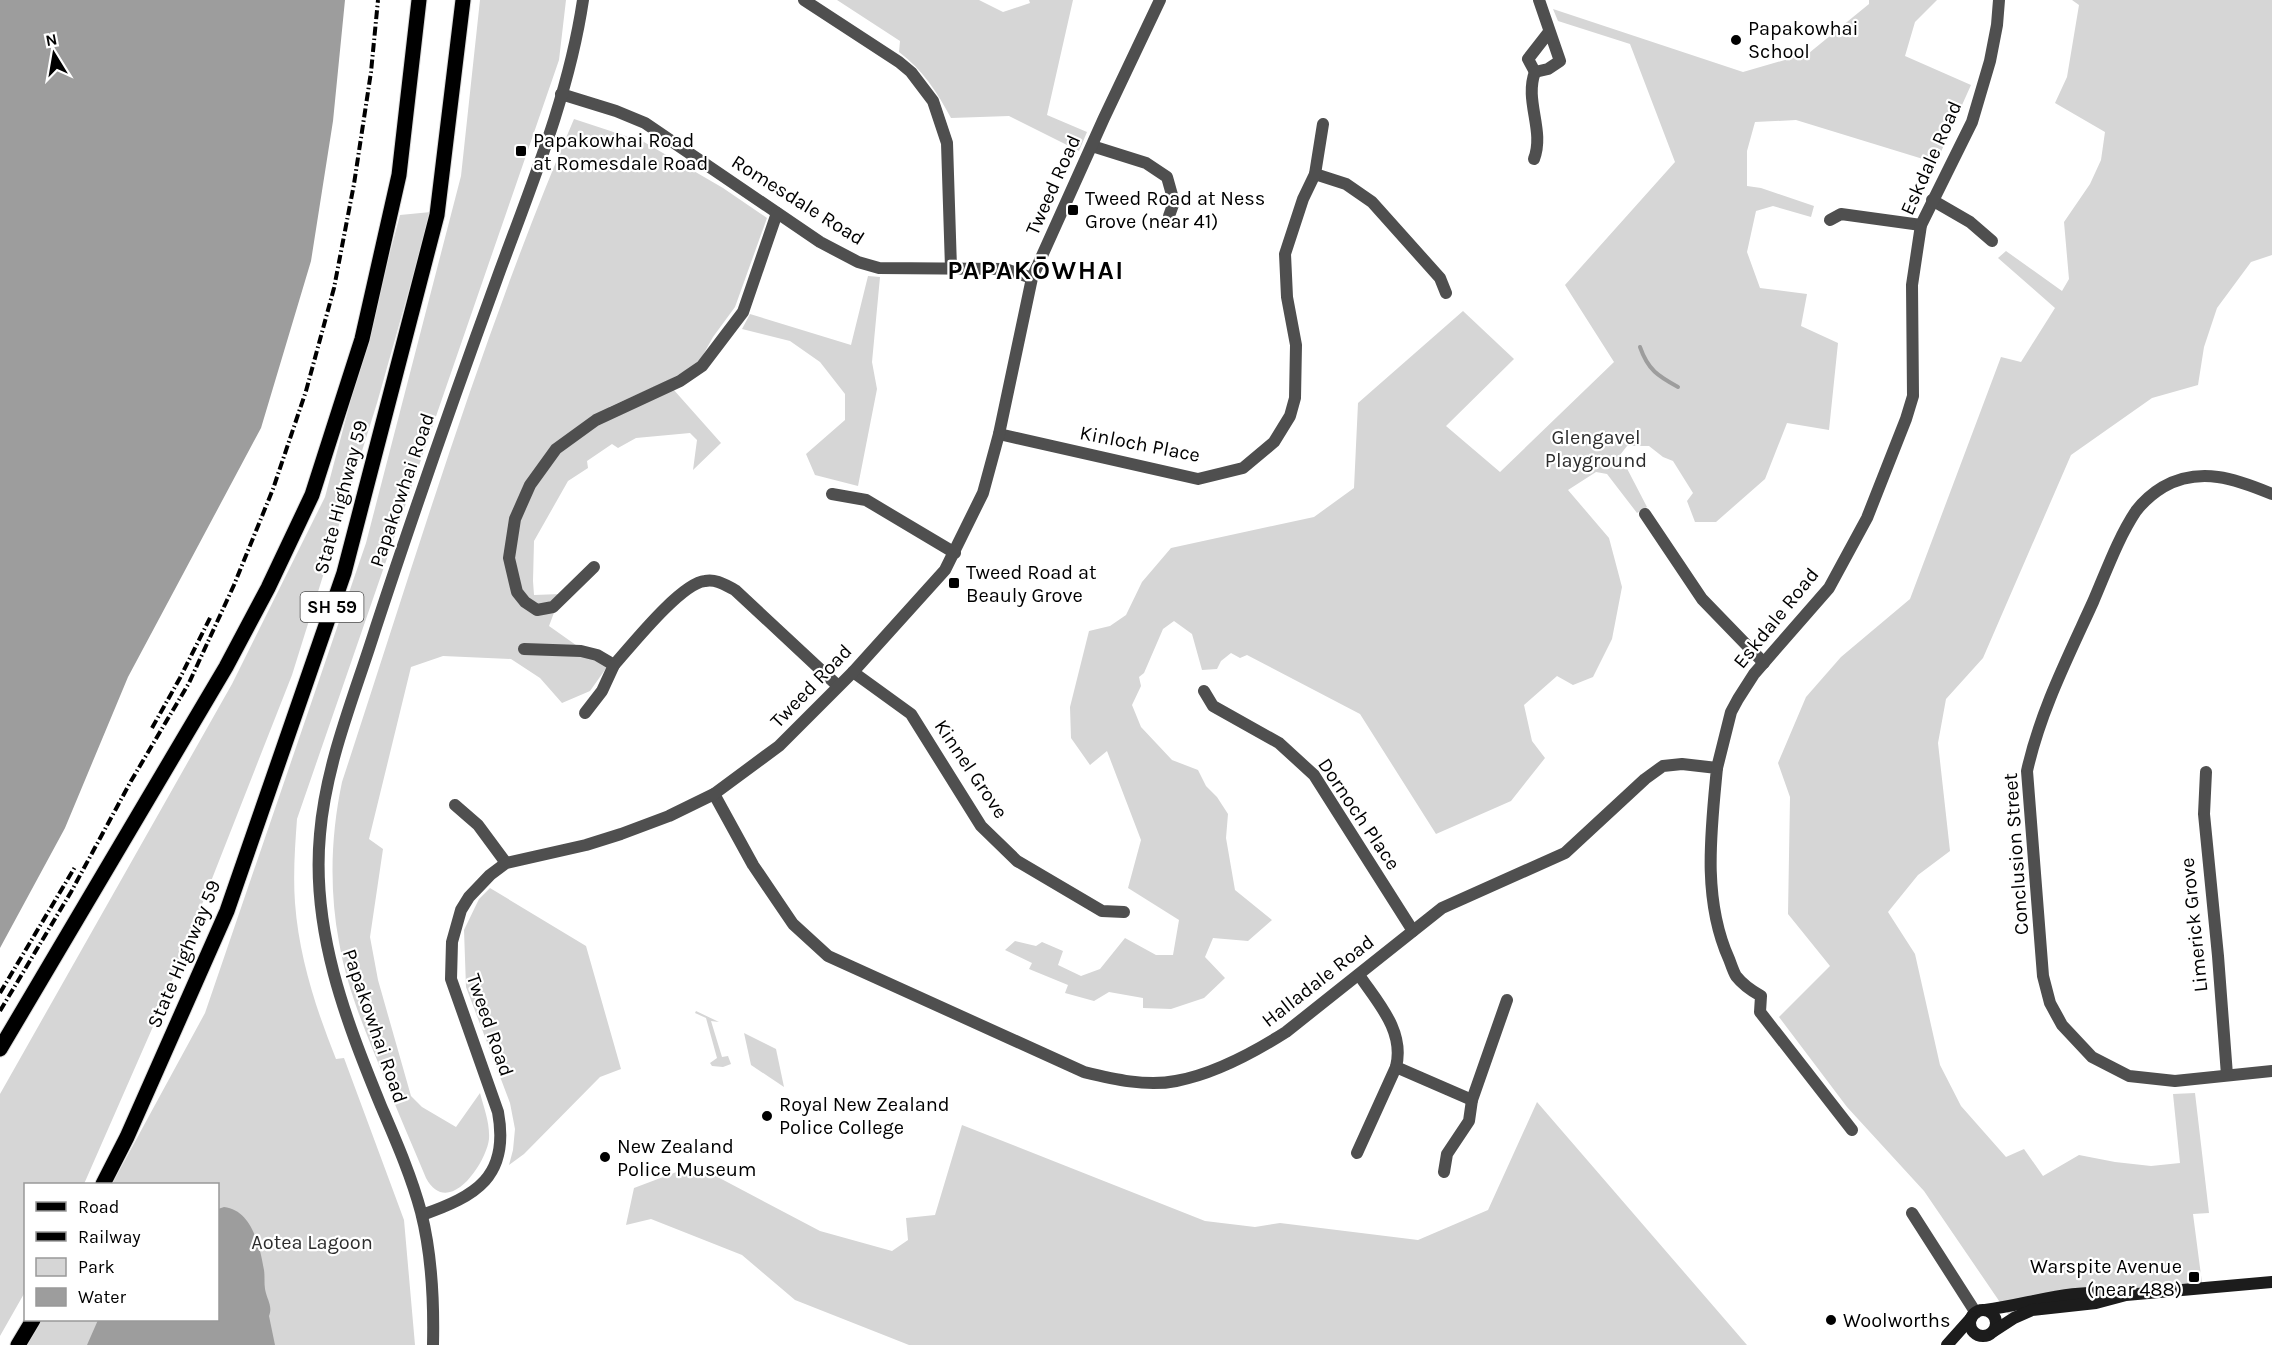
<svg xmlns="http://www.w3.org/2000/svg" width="2272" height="1345" viewBox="0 0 2272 1345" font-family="Karla,sans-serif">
<rect width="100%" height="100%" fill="#fff"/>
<g fill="#d6d6d6">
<path d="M480,0H566L559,60L297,819C295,846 293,875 295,903C299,957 316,1009 336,1059L344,1058L404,1220L415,1345H24L38,1320H218V1184H112L205,1013L366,543L461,176Z"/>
<path d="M837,0H979L1003,12L1030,3L1029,0H1073L1047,115L1087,132L1079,151L1009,116L951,118C937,92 923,70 899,52L900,41Z"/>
<polygon points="1869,0 1937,0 1915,22 1905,56 1971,85 1936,163 1796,120 1755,122 1747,151 1747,186 1761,188 1814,206 1811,217 1773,206 1756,211 1747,252 1760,288 1807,294 1801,326 1838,343 1829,430 1787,423 1765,479 1716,522 1695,522 1687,501 1693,493 1673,461 1663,457 1649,446 1627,446 1620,455 1647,507 1637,513 1607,474 1596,472 1568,490 1609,538 1622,587 1612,639 1593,677 1573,685 1557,676 1524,705 1532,741 1545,758 1511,801 1436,834 1360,714 1247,655 1240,658 1231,653 1221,661 1217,669 1202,670 1192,634 1174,621 1163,629 1144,673 1139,677 1141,686 1132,705 1141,727 1172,760 1198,770 1206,786 1217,797 1228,814 1226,838 1235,890 1272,920 1248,941 1213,938 1205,957 1225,978 1204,998 1171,1009 1143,1008 1143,998 1109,992 1094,1001 1065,993 1068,985 1029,969 1032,963 1005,950 1015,941 1036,946 1042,942 1063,951 1058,965 1081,976 1100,969 1125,938 1156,955 1173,955 1179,920 1128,888 1141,840 1107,751 1090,765 1071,738 1070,707 1089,631 1110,626 1126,615 1142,582 1171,548 1314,517 1354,488 1358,403 1463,311 1514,359 1446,426 1500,472 1614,362 1565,285 1675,162 1630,44 1558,21 1553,9 1743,72 1809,53 1869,4"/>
<polygon points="2072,0 2272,0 2272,255 2251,262 2217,308 2204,347 2198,385 2152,398 2071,455 1983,658 1946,699 1938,743 1950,851 1918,875 1888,912 1915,954 1940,1065 1961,1106 2006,1157 2024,1149 2043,1176 2079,1155 2115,1162 2151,1166 2180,1163 2173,1094 2195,1093 2209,1213 2193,1214 2202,1283 2053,1303 2008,1314 1924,1191 1847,1107 1779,1017 1830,966 1788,914 1790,797 1778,763 1806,697 1841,657 1910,599 2001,357 2021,362 2055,308 1998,258 2006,251 2062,291 2069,279 2064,222 2090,184 2101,160 2105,132 2055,103 2067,77 2079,5"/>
<path d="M574,119L644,142L723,188L767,218L735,307L713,337L698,364L665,382L609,407L614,417L673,389L721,443L693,470L697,440L690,433L636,438L618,448L612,444L587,461L588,468L568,481L534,541L533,581L534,595L561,594L549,626L607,667L590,691L562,703L540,678L511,659L443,656L411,667L369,839L383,849L370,937L378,980L411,1096L422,1107L456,1127L480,1093C484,1108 490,1123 489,1139C486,1164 448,1219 426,1178C412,1144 397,1111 384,1077C366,1033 347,989 339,942C329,889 331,834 342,782C415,560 482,334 574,119Z"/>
<polygon points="431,212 377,403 292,675 162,1006 84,1184 26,1184 25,1292 0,1336 0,1094 232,684 325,497 400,215"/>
<polygon points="868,276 880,277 872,362 877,389 858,486 815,475 806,454 845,420 845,394 820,362 790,341 742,329 750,314 851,345"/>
<polygon points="490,888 586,946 621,1069 600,1077 524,1154 509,1165 513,1150 515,1129 510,1103 466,987 464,930 479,899"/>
<polygon points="696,1011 719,1022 711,1021 722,1057 728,1056 731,1064 723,1067 712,1066 710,1063 717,1058 706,1018 695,1013"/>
<polygon points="744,1033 776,1049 784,1087 751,1065"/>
<polygon points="1537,1102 1747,1345 909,1345 795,1300 742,1255 651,1219 626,1225 634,1188 695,1165 820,1231 892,1251 908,1240 906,1218 935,1215 962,1125 1205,1221 1255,1227 1280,1223 1418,1240 1488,1210"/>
</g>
<g fill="#9d9d9d">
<polygon points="0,0 345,0 333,121 311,261 261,428 128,677 65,828 0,948"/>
<path d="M224,1207C252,1210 260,1247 264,1270C265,1277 264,1283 265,1289C267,1300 273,1306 269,1316L275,1345H87L98,1320H218V1209Z"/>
</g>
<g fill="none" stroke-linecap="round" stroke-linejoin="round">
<path stroke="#9d9d9d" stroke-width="4" d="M1640,347C1648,370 1658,376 1678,387"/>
<g stroke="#dbdbdb" stroke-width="17">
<g id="primary">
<polyline points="0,1049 226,667 268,588 312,495 362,339 399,175 419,0"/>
<polyline points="103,1184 127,1137 227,911 344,573 437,215 463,0"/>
<polyline points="18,1345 33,1320"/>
</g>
</g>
<g stroke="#4f4f4f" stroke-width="12">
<polyline points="804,0 899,62 911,72 933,101 947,143 951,268"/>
<polyline points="1539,0 1560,61 1548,69 1535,72 1528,59 1549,32"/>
<polyline points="561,94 616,111 645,123 820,242 858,262 879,268 1005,269 1032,278"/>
<polyline points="1092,146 1146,163 1167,177 1174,202 1169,216"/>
<path d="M1534,159C1545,130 1524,101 1535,72"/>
<polyline points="1315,174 1346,184 1372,202 1440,278 1446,293"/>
<polyline points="1932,200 1970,222 1992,241"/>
<polyline points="1830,220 1841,214 1921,225"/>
<polyline points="999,434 1198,479 1243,468 1274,442 1290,416 1295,398 1296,345 1287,297 1285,254 1303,199 1315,174 1323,124"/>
<polyline points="832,494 866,500 955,553"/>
<polyline points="1645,514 1702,599 1764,663"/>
<polyline points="594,567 553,607 537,610 525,602 517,592 509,558 515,519 530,485 556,449 596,420 680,381 702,366 743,312 777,213"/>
<path d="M524,649L581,651L597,655L614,665C631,646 681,583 705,581C717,579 725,585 735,590L838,686"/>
<polyline points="853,672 911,714 981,826 1017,861 1102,911 1124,912"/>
<polyline points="1204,691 1213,706 1279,743 1314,775 1413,931"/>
<polyline points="585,713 602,691 614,665"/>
<polyline points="2206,772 2204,814 2218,956 2227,1075"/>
<path d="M714,794L753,865L793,924L828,956L1084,1072C1113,1079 1146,1087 1176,1081C1214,1074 1253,1053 1286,1032L1442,908L1565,853L1645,779L1663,766L1682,764L1717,768C1711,831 1702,899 1729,959C1731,964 1733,971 1736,976C1743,985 1752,991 1761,996L1760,1012L1852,1130"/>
<polyline points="455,805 478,825 506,863"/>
<polyline points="1396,1067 1472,1100"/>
<path d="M1357,1153L1396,1067C1405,1031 1378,1003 1359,975"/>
<polyline points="1444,1172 1447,1154 1469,1121 1472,1100 1507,1000"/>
<polyline points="1912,1213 1976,1313"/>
</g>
<g stroke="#4f4f4f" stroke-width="12">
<path d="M2272,494C2236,479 2200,466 2163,487C2153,493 2143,502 2136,511C2118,538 2106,572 2093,602C2068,657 2040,712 2027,771L2043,976L2050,1003L2062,1025L2092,1057L2129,1076L2175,1081L2272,1071"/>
<polyline points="1717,768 1731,712 1738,699 1754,674 1829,588 1867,518 1906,419 1913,396 1912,285 1921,225 1972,122 1990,61 1997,25 1999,0"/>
<path d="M422,1215C476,1196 510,1177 498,1112L451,979L452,942L461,910L469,897L490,875L506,863L586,845L621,834L669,816L714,794L779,746L853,672L945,570L983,493L999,434L1032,278L1104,118L1160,0"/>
<path d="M433,1345C434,1301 432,1255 421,1212C411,1175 396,1141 381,1106C345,1018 311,930 320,834C326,763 354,697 375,630C414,511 455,394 498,276C531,186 569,95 583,0"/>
</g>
<g stroke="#1c1c1c" stroke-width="12">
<path d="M1985,1310C2032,1304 2070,1288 2119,1294"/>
<circle cx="1983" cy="1323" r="13"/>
<polyline points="1994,1331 2014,1318 2032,1310 2096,1303 2126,1295 2272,1282"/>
<polyline points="1947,1345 1972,1317"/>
</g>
<use href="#primary" stroke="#000" stroke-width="15"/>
<g stroke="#000" stroke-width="4" stroke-dasharray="9 3 1.5 3" stroke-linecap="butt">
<polyline points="152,728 180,678 211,616"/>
<polyline points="0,993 75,867"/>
<polyline points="0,1011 71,892 131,781 189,683 234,585 273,489 306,391 334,288 354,184 371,72 378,0"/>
</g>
</g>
<g fill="#000" stroke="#fff" stroke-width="2">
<circle cx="1736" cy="40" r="6"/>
<rect x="515" y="145" width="12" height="12" rx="3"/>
<rect x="1067" y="204" width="12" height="12" rx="3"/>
<rect x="948" y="577" width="12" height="12" rx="3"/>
<circle cx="767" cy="1116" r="6"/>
<circle cx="605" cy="1157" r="6"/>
<rect x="2188" y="1271" width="12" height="12" rx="3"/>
<circle cx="1831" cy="1320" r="6"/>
</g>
<g text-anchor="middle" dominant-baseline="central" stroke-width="4.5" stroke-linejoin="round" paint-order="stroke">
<rect fill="#fff" stroke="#4c4c4c" stroke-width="1.5" x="300.5" y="592" width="63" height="30" rx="4.5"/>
<g font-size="18" font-weight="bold" fill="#000">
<text x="332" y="607">SH 59</text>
</g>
<g font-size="20" fill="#000" stroke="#fff" text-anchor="start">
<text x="1748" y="28">Papakowhai<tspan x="1748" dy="23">School</tspan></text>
<text x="533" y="140">Papakowhai Road<tspan x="533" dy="23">at Romesdale Road</tspan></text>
<text x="1085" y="198">Tweed Road at Ness<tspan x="1085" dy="23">Grove (near 41)</tspan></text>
<text x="966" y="572">Tweed Road at<tspan x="966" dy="23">Beauly Grove</tspan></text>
<text x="779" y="1104">Royal New Zealand<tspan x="779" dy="23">Police College</tspan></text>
<text x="617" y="1146">New Zealand<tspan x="617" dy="23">Police Museum</tspan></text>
<text x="2182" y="1266" text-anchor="end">Warspite Avenue<tspan x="2182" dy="23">(near 488)</tspan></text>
<text x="1843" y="1320">Woolworths</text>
</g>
<g font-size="20" fill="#000" stroke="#fff">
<text transform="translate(1931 158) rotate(-66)">Eskdale Road</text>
<text transform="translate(1053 185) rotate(-66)">Tweed Road</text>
<text transform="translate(798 200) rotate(32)">Romesdale Road</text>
<text transform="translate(1140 444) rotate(11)">Kinloch Place</text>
<text transform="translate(402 490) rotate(-71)">Papakowhai Road</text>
<text transform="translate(341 497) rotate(-75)">State Highway 59</text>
<text transform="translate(1776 618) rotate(-51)">Eskdale Road</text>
<text transform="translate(811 686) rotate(-46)">Tweed Road</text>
<text transform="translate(971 769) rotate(56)">Kinnel Grove</text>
<text transform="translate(1359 814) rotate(56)">Dornoch Place</text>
<text transform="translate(2016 854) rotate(-94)">Conclusion Street</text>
<text transform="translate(2194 925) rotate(-96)">Limerick Grove</text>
<text transform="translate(184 954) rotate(-67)">State Highway 59</text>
<text transform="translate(1318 981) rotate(-38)">Halladale Road</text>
<text transform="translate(490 1025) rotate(71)">Tweed Road</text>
<text transform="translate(375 1026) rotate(71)">Papakowhai Road</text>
</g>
<g font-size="20" fill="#2d2d2d" stroke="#fff">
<text x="1596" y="437">Glengavel<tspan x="1596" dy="23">Playground</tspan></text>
<text x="312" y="1242">Aotea Lagoon</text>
</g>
<g font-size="26" font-weight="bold" letter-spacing="1.5" fill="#000" stroke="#fff">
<text x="1036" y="270">PAPAKŌWHAI</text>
</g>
</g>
<rect x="24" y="1183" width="195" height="138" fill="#ffffff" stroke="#999999" stroke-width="1.5"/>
<rect x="36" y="1202" width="30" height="9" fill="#000000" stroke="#999999" stroke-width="1.5"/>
<text x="78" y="1213" font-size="18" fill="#000000">Road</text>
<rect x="36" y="1232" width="30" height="9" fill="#000000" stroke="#999999" stroke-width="1.5"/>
<text x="78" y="1243" font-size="18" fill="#000000">Railway</text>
<rect x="36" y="1258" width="30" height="18" fill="#d6d6d6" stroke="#999999" stroke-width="1.5"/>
<text x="78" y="1273" font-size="18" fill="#000000">Park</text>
<rect x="36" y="1288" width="30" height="18" fill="#9d9d9d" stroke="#999999" stroke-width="1.5"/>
<text x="78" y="1303" font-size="18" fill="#000000">Water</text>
<g transform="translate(54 54) rotate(349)" stroke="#ffffff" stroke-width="4.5" paint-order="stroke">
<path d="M0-4.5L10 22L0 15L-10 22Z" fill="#000000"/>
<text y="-9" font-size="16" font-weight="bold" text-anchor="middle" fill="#000000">N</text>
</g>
</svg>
